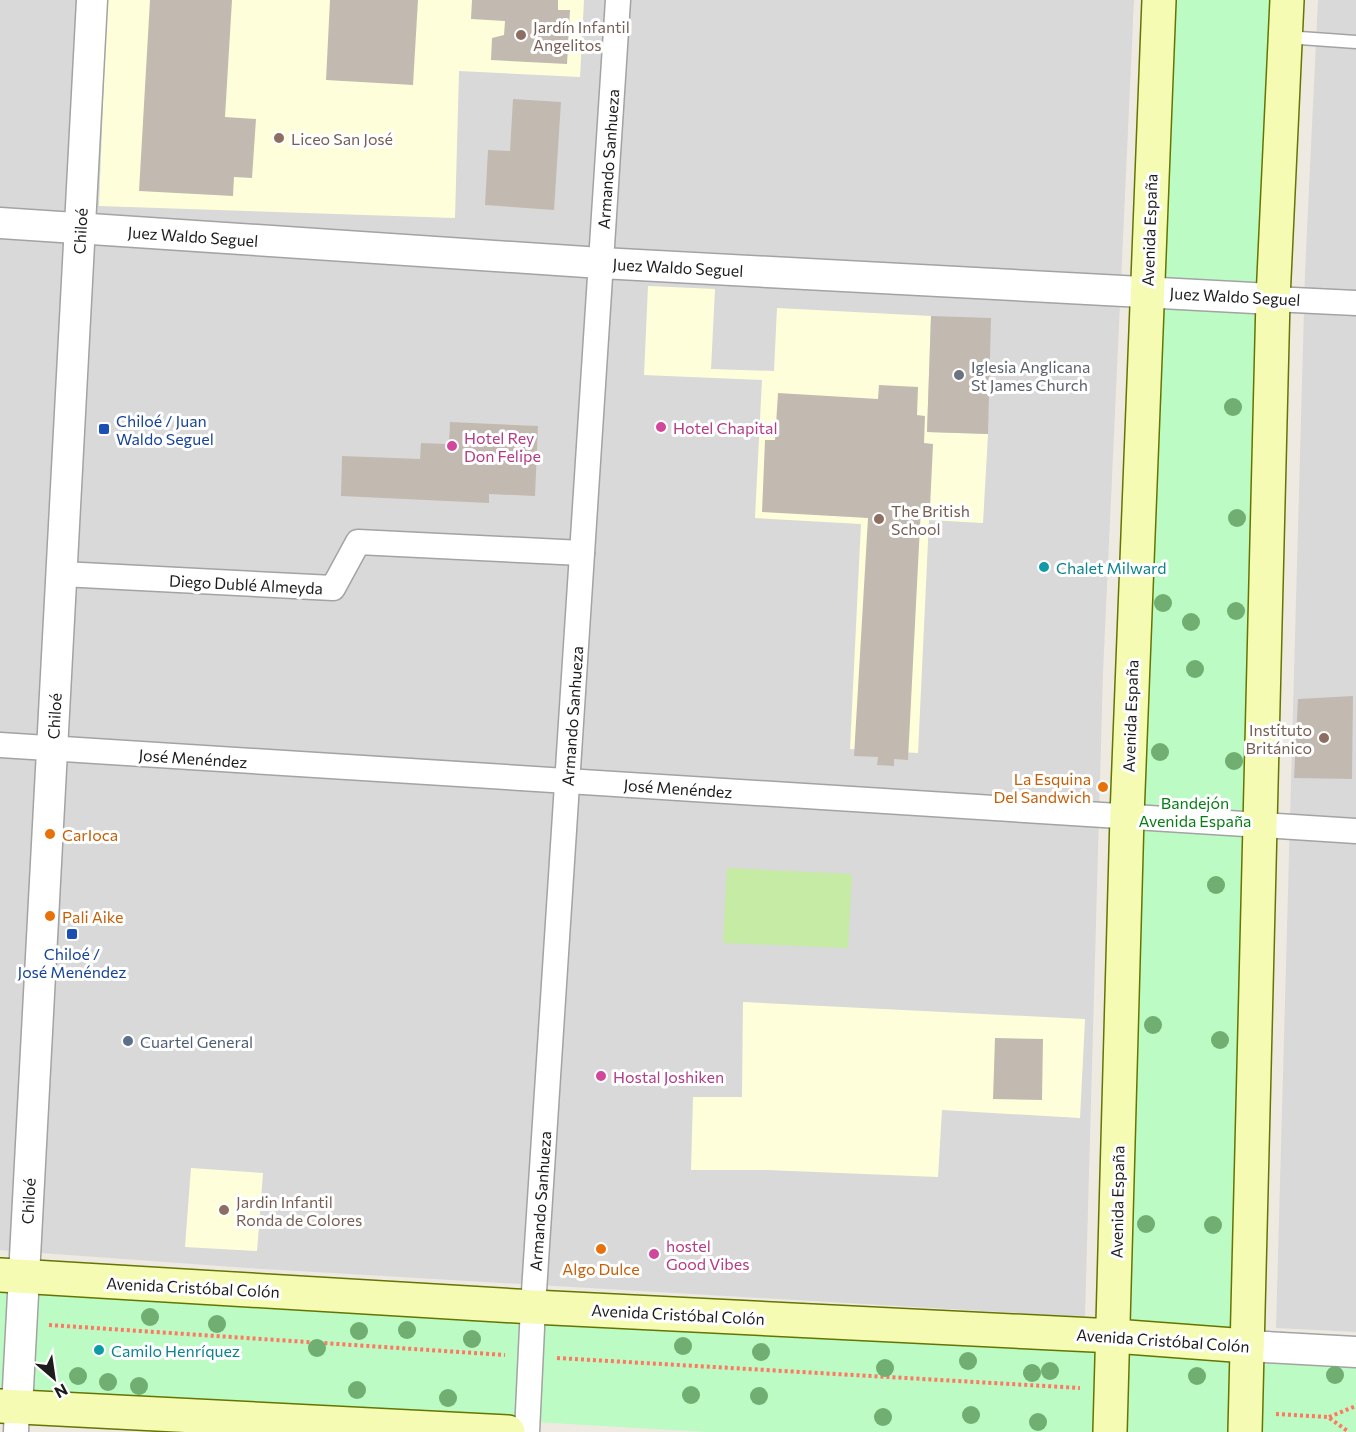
<svg xmlns="http://www.w3.org/2000/svg" width="1356" height="1432" viewBox="0 0 1356 1432" font-family="Commissioner,sans-serif">
<rect width="100%" height="100%" fill="#eeeae2"/>
<g fill="#dad9d9">
<polygon points="0,0 1134,0 1103,673 1085,1317 247,1268 0,1250"/>
<polygon points="1318,0 1356,0 1356,1332 1276,1328 1305,272"/>
</g>
<g fill="#feffda">
<polygon points="107,0 584,0 580,77 459,71 455,218 99,206"/>
<polygon points="648,286 715,289 711,369 774,371 777,308 931,316 927,432 988,434 983,523 929,520 918,753 850,749 861,524 755,518 762,380 644,375"/>
<polygon points="743,1002 1085,1019 1080,1118 942,1110 938,1177 767,1170 691,1170 693,1097 742,1097"/>
<polygon points="191,1168 263,1173 257,1251 185,1247"/>
</g>
<polygon fill="#c5eba5" points="727,868 852,874 848,948 723,943"/>
<g fill="#bcfbc3">
<polygon points="1174,0 1274,0 1229,1432 1126,1432 1131,1331 1142,811"/>
<polygon points="0,1271 1099,1343 1096,1432 707,1432 0,1391"/>
<polygon points="1270,1363 1356,1368 1356,1432 1256,1432 1254,1371"/>
</g>
<g fill="#c2bab1">
<polygon points="150,0 232,0 225,117 256,119 252,178 234,177 233,196 139,191"/>
<polygon points="330,0 418,0 413,85 326,80"/>
<polygon points="472,0 558,0 558,10 570,10 567,64 491,60 492,38 504,35 505,21 471,19"/>
<polygon points="513,99 561,102 554,210 485,205 488,150 510,151"/>
<polygon points="931,316 991,318 988,434 927,432"/>
<polygon points="879,385 918,387 917,415 925,416 924,443 933,444 930,508 921,507 908,760 894,759 894,766 877,765 878,757 854,756 868,518 762,512 765,440 775,440 778,393 878,399"/>
<polygon points="450,422 538,426 535,496 489,494 489,503 341,496 342,456 420,459 421,443 449,444"/>
<polygon points="1353,696 1352,779 1294,778 1298,699"/>
<polygon points="995,1038 1043,1039 1042,1100 993,1099"/>
</g>
<g fill="none" stroke-linecap="round" stroke-linejoin="round">
<g stroke="#a3a3a3" stroke-width="15">
<polyline id="service" points="1286,37 1356,42"/>
</g>
<g stroke="#a3a3a3" stroke-width="27">
<g id="minor">
<polyline points="1273,299 1356,303"/>
<polyline points="62,574 333,588 358,542 582,553"/>
<polyline points="0,745 1356,831"/>
<polyline points="16,1432 17,1407"/>
<polyline points="527,1432 533,1307 618,0"/>
</g>
</g>
<g stroke="#a3a3a3" stroke-width="33">
<g id="tertiary">
<polyline points="0,223 601,263 1273,299"/>
<polyline points="1247,1346 1356,1352"/>
<polyline points="17,1407 92,0"/>
</g>
</g>
<g stroke="#657501" stroke-width="36">
<g id="secondary">
<polyline points="0,1275 533,1307 1114,1336 1247,1346"/>
<polyline points="0,1406 508,1432"/>
<polyline points="1110,1432 1127,816 1159,0"/>
<polyline points="1245,1432 1273,299 1287,0"/>
</g>
</g>
<g stroke="#fe7863" stroke-width="4" stroke-dasharray="3 3" stroke-linecap="butt">
<polyline points="49,1325 505,1355"/>
<polyline points="557,1358 1080,1388"/>
<polyline points="1276,1414 1328,1417 1349,1432"/>
<polyline points="1329,1417 1356,1406"/>
</g>
<use href="#service" stroke="#fff" stroke-width="12"/>
<use href="#minor" stroke="#fff" stroke-width="24"/>
<use href="#tertiary" stroke="#fff" stroke-width="30"/>
<use href="#secondary" stroke="#f5fbb2" stroke-width="33"/>
</g>
<g fill="#70ae71">
<circle cx="1233" cy="407" r="9"/>
<circle cx="1237" cy="518" r="9"/>
<circle cx="1163" cy="603" r="9"/>
<circle cx="1236" cy="611" r="9"/>
<circle cx="1191" cy="622" r="9"/>
<circle cx="1195" cy="669" r="9"/>
<circle cx="1160" cy="752" r="9"/>
<circle cx="1234" cy="761" r="9"/>
<circle cx="1216" cy="885" r="9"/>
<circle cx="1153" cy="1025" r="9"/>
<circle cx="1220" cy="1040" r="9"/>
<circle cx="1146" cy="1224" r="9"/>
<circle cx="1213" cy="1225" r="9"/>
<circle cx="150" cy="1317" r="9"/>
<circle cx="217" cy="1324" r="9"/>
<circle cx="407" cy="1330" r="9"/>
<circle cx="359" cy="1331" r="9"/>
<circle cx="472" cy="1339" r="9"/>
<circle cx="683" cy="1346" r="9"/>
<circle cx="317" cy="1348" r="9"/>
<circle cx="761" cy="1352" r="9"/>
<circle cx="968" cy="1361" r="9"/>
<circle cx="885" cy="1368" r="9"/>
<circle cx="1050" cy="1371" r="9"/>
<circle cx="1032" cy="1373" r="9"/>
<circle cx="1335" cy="1375" r="9"/>
<circle cx="78" cy="1376" r="9"/>
<circle cx="1197" cy="1376" r="9"/>
<circle cx="108" cy="1382" r="9"/>
<circle cx="139" cy="1386" r="9"/>
<circle cx="357" cy="1390" r="9"/>
<circle cx="691" cy="1395" r="9"/>
<circle cx="759" cy="1396" r="9"/>
<circle cx="448" cy="1398" r="9"/>
<circle cx="971" cy="1415" r="9"/>
<circle cx="883" cy="1417" r="9"/>
<circle cx="1038" cy="1422" r="9"/>
</g>
<g fill="#8d6e63" stroke="#fff" stroke-width="2">
<circle cx="521" cy="35" r="6"/>
<circle cx="279" cy="138" r="6"/>
<circle cx="879" cy="519" r="6"/>
<circle cx="1324" cy="738" r="6"/>
<circle cx="224" cy="1210" r="6"/>
</g>
<circle fill="#6b7280" stroke="#fff" stroke-width="2" cx="959" cy="375" r="6"/>
<g fill="#d1479c" stroke="#fff" stroke-width="2">
<circle cx="661" cy="427" r="6"/>
<circle cx="452" cy="446" r="6"/>
<circle cx="601" cy="1076" r="6"/>
<circle cx="654" cy="1254" r="6"/>
</g>
<g fill="#1a4fb4" stroke="#fff" stroke-width="2">
<rect x="98" y="423" width="12" height="12" rx="3"/>
<rect x="66" y="928" width="12" height="12" rx="3"/>
</g>
<g fill="#0f9aa8" stroke="#fff" stroke-width="2">
<circle cx="1044" cy="567" r="6"/>
<circle cx="99" cy="1350" r="6"/>
</g>
<g fill="#e8710a" stroke="#fff" stroke-width="2">
<circle cx="1103" cy="787" r="6"/>
<circle cx="50" cy="834" r="6"/>
<circle cx="50" cy="916" r="6"/>
<circle cx="601" cy="1249" r="6"/>
</g>
<circle fill="#5c6f8a" stroke="#fff" stroke-width="2" cx="128" cy="1041" r="6"/>
<g text-anchor="middle" dominant-baseline="central" stroke-width="6" stroke-linejoin="round" paint-order="stroke">
<g font-size="16" fill="#785e54" stroke="#fff" text-anchor="start">
<text x="533" y="26">Jardín Infantil<tspan x="533" dy="18">Angelitos</tspan></text>
<text x="291" y="138">Liceo San José</text>
<text x="891" y="510">The British<tspan x="891" dy="18">School</tspan></text>
<text x="1312" y="729" text-anchor="end">Instituto<tspan x="1312" dy="18">Británico</tspan></text>
<text x="236" y="1201">Jardin Infantil<tspan x="236" dy="18">Ronda de Colores</tspan></text>
</g>
<g font-size="16" fill="#1c1c1c" stroke="#fff">
<text transform="translate(608 159) rotate(-86)">Armando Sanhueza</text>
<text transform="translate(1149 230) rotate(-88)">Avenida España</text>
<text transform="translate(80 231) rotate(-87)">Chiloé</text>
<text transform="translate(193 236) rotate(4)">Juez Waldo Seguel</text>
<text transform="translate(678 267) rotate(3)">Juez Waldo Seguel</text>
<text transform="translate(1235 296) rotate(3)">Juez Waldo Seguel</text>
<text transform="translate(246 584) rotate(3)">Diego Dublé Almeyda</text>
<text transform="translate(54 716) rotate(-87)">Chiloé</text>
<text transform="translate(572 716) rotate(-86)">Armando Sanhueza</text>
<text transform="translate(1130 716) rotate(-88)">Avenida España</text>
<text transform="translate(193 758) rotate(4)">José Menéndez</text>
<text transform="translate(678 788) rotate(4)">José Menéndez</text>
<text transform="translate(28 1201) rotate(-87)">Chiloé</text>
<text transform="translate(540 1201) rotate(-86)">Armando Sanhueza</text>
<text transform="translate(1117 1202) rotate(-89)">Avenida España</text>
<text transform="translate(193 1287) rotate(3)">Avenida Cristóbal Colón</text>
<text transform="translate(678 1314) rotate(3)">Avenida Cristóbal Colón</text>
<text transform="translate(1163 1340) rotate(4)">Avenida Cristóbal Colón</text>
</g>
<g font-size="16" fill="#5b616d" stroke="#fff" text-anchor="start">
<text x="971" y="366">Iglesia Anglicana<tspan x="971" dy="18">St James Church</tspan></text>
</g>
<g font-size="16" fill="#164399" stroke="#fff" text-anchor="start">
<text x="116" y="420">Chiloé / Juan<tspan x="116" dy="18">Waldo Seguel</tspan></text>
<text x="72" y="953" text-anchor="middle">Chiloé /<tspan x="72" dy="18">José Menéndez</tspan></text>
</g>
<g font-size="16" fill="#b23c85" stroke="#fff" text-anchor="start">
<text x="673" y="427">Hotel Chapital</text>
<text x="464" y="437">Hotel Rey<tspan x="464" dy="18">Don Felipe</tspan></text>
<text x="613" y="1076">Hostal Joshiken</text>
<text x="666" y="1245">hostel<tspan x="666" dy="18">Good Vibes</tspan></text>
</g>
<g font-size="16" fill="#0d838f" stroke="#fff" text-anchor="start">
<text x="1056" y="567">Chalet Milward</text>
<text x="111" y="1350">Camilo Henríquez</text>
</g>
<g font-size="16" fill="#c56008" stroke="#fff" text-anchor="start">
<text x="1091" y="778" text-anchor="end">La Esquina<tspan x="1091" dy="18">Del Sandwich</tspan></text>
<text x="62" y="834">CarIoca</text>
<text x="62" y="916">Pali Aike</text>
<text x="601" y="1268" text-anchor="middle">Algo Dulce</text>
</g>
<g font-size="16" fill="#087d15" stroke="#fff">
<text x="1195" y="802">Bandejón<tspan x="1195" dy="18">Avenida España</tspan></text>
</g>
<g font-size="16" fill="#4e5e75" stroke="#fff" text-anchor="start">
<text x="140" y="1041">Cuartel General</text>
</g>
</g>
<g transform="translate(54 1378) rotate(151)" stroke="#ffffff" stroke-width="4.5" paint-order="stroke">
<path d="M0-4.5L10 22L0 15L-10 22Z" fill="#1c1c1c"/>
<text y="-9" font-size="16" font-weight="bold" text-anchor="middle" fill="#1c1c1c">N</text>
</g>
</svg>
